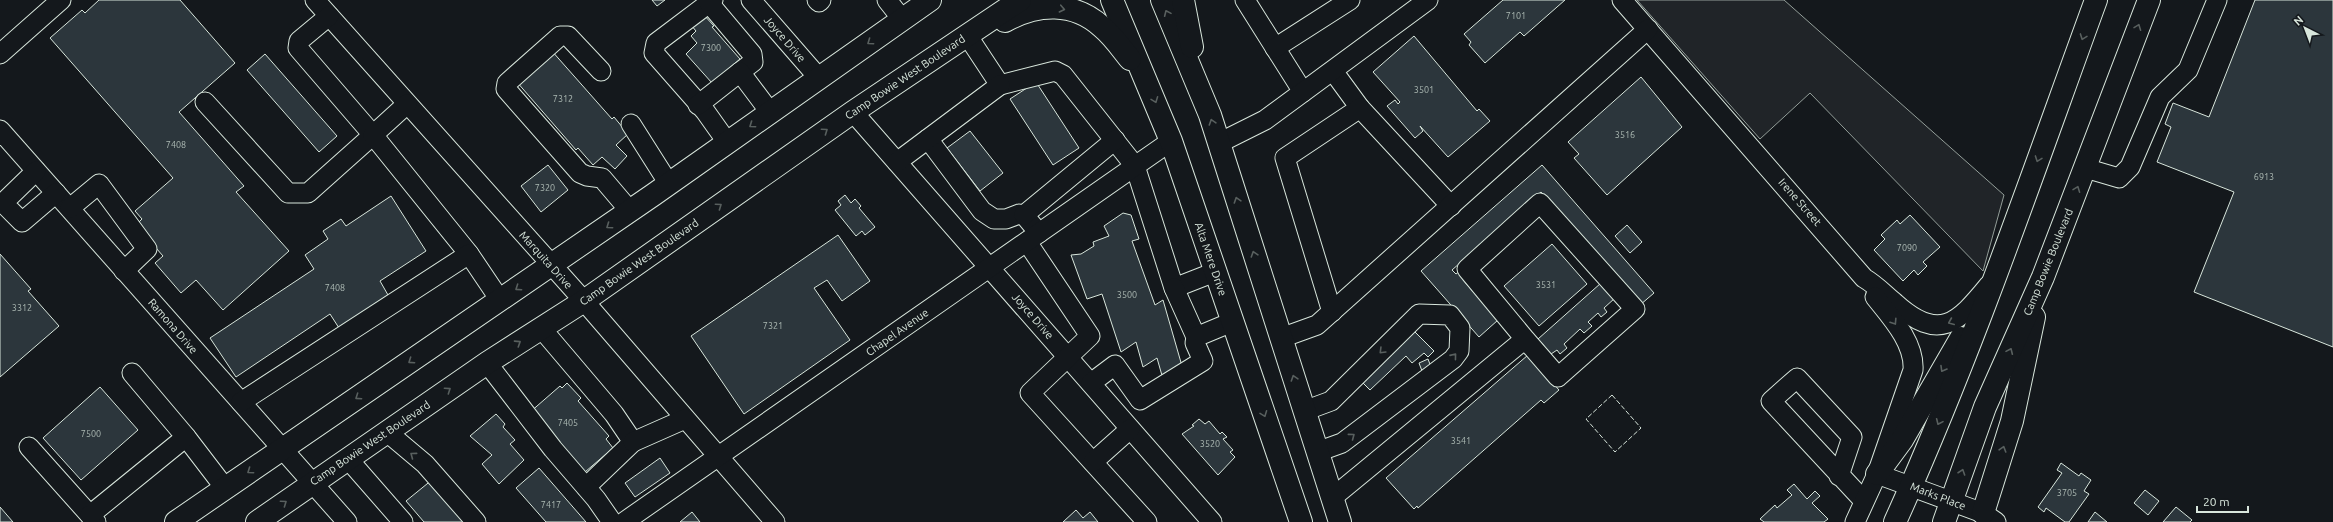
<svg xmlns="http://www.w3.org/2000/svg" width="2333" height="522" viewBox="0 0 2333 522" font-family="Ubuntu,sans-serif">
<rect width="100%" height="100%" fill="#14181c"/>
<polygon fill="#202428" stroke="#939e99" points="1637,0 1784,0 2004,195 1983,271 1810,93 1760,139"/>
<g fill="#2c363c" stroke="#d8e6dc">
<polygon points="99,0 180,0 235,63 179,112 244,186 236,192 289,251 223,310 196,280 181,293 155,263 163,256 136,225 142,219 135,211 173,178 50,38 82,10 85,13"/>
<polygon points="652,0 665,0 657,6"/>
<polygon points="1503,0 1565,0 1524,36 1520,32 1485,63 1469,45 1471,42 1464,34"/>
<polygon points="2255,0 2333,0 2333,347 2194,292 2234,192 2157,162 2171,127 2165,124 2173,103 2209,117"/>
<polygon points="703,14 714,26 712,27 740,59 712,83 686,54 697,43 691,36 696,31 691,25"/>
<polygon points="1414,36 1477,111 1479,109 1490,121 1448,157 1420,126 1423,131 1415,138 1387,106 1395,100 1398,104 1400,102 1373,72"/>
<polygon points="551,50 612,119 614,117 628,134 616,145 627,156 615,169 602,157 593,165 578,148 576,150 516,81"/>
<polygon points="265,54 337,136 319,152 247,70"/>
<polygon points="1641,77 1682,127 1607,195 1574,158 1579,154 1568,142"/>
<polygon points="1036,82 1079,148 1053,165 1010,99"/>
<polygon points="970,131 1003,173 980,191 947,148"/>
<polygon points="548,165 568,190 541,212 521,186"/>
<polygon points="1542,165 1654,293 1640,305 1541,192 1452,270 1456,274 1460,271 1465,277 1463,280 1498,320 1479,337 1421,271"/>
<polygon points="845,195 851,203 855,199 861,206 859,208 875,227 865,235 862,231 856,236 835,210 841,205 838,201"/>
<polygon points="391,196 426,251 380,281 388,295 339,328 330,314 236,377 210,338 314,269 305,255 328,239 323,231 341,219 346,226"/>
<polygon points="1123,213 1131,215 1139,239 1132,241 1155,305 1163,300 1182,366 1163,379 1157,358 1143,367 1136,342 1121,352 1102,294 1087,299 1071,255 1081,254 1094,246 1093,242 1109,236 1104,226"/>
<polygon points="1910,215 1940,247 1923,262 1927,266 1918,275 1914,270 1903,281 1874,250 1885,239 1881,235 1897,220 1900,224"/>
<polygon points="1627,225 1642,242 1630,253 1615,236"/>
<polygon points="838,235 870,281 842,301 827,280 814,288 850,340 744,414 691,336"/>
<polygon points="1552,244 1587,284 1539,326 1504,286"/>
<polygon points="0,254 31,289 28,291 59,326 0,377"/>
<polygon points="1601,283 1615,298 1604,308 1607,312 1601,317 1598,313 1588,322 1592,326 1584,333 1580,329 1564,344 1567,348 1560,354 1557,350 1551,354 1538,339"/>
<polygon points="1410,327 1434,351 1428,357 1424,353 1412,363 1406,356 1370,390 1359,379"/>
<polygon points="1528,355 1559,390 1544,403 1541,400 1418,508 1417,506 1414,509 1386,478"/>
<polygon points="1428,359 1431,367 1422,371 1419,363"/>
<polygon points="567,383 581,398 578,401 609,436 606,439 613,448 585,472 529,413 560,386 562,388"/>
<polygon points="100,387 138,430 81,480 43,438"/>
<polygon points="496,414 505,424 503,427 515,440 510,444 524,460 499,484 482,464 492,455 470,436"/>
<polygon points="1199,419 1205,424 1209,421 1220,434 1222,432 1227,437 1223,439 1233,450 1230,452 1235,457 1218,475 1182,434 1194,426 1192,425"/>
<polygon points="660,458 670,473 635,497 625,483"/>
<polygon points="2061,463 2079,476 2081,473 2091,480 2084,491 2089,494 2069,522 2065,522 2046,508 2044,512 2038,507 2062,473 2057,470"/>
<polygon points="539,468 586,522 546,522 516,488"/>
<polygon points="433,479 471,522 424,522 406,501"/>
<polygon points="1794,484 1807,499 1815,491 1820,496 1812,503 1828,519 1824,522 1764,522 1760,519 1775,505 1777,508 1792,495 1787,490"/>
<polygon points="2145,490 2159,501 2148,515 2134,503"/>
<polygon points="0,507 13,522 0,522"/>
<polygon points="2176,507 2192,520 2190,522 2163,522"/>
<polygon points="1076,510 1083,518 1090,512 1098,522 1063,522"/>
<polygon points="692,512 700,522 680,522"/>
<polygon points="2095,512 2107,522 2088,522"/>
</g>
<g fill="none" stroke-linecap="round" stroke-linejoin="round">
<g stroke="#d8e6dc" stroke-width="21">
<g id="minor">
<polyline points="315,0 584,301 775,522"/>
<polyline points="713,0 656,43 654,53 705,111 727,142"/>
<polyline points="751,0 818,77"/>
<polyline points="817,0 819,2 821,0"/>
<polyline points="887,0 902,19"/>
<polyline points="1245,0 1303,92"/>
<path d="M1622,0L1864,278C1876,285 1884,294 1895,303C1939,343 1958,323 1989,285"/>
<polyline points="709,3 752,54 753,62 740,72"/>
<polyline points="967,35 1000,85 1055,71 1063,75 1135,166 1174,288 1215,272"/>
<polyline points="1275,48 1350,0"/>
<polyline points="0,54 61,0"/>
<polyline points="601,71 568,36 560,36 507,83 506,89 580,173 587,176 602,178 630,211"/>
<polyline points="1333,71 1360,108"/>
<polyline points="205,102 288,193 308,193 373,135 298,48 299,41 329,16"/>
<polyline points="407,104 373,135 469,254"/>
<polyline points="698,105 740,72 770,112"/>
<polyline points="853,112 1212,522"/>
<polyline points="631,124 669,184"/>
<polyline points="0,130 347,522"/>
<polyline points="928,139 982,211 994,219 1006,219 1019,214 1024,215 1039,233"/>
<polyline points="1219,143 1265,120 1428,0"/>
<polyline points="897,162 1000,85"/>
<polyline points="2085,168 2119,178 2130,167 2160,97 2188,70 2217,0"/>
<polyline points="36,171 3,203 22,222 56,193"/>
<polyline points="70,208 99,184 147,249 124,271"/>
<polyline points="1024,215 1115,140"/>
<polyline points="1027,242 1090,336 1030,393 1147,522"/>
<polyline points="1174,288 1196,337"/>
<polyline points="1332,312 1285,158 1360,108 1451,206"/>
<polyline points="541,328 614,414 633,442 586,487"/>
<polyline points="1281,338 1317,325 1648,29"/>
<polyline points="487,363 553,449 596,499 612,522"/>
<polyline points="1091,383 1115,365 1140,400 1203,361 1195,343 1196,337 1232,322"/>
<polyline points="241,402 469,254 500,300"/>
<polyline points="1304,411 1331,401 1419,314 1450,315 1460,328 1459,351 1453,359 1342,443 1317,452"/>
<polyline points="387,432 425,464 476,522"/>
<polyline points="186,437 225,488"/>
<polyline points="633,442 685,419"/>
<polyline points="29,447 96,522"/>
<polyline points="348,459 403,522"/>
<polyline points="1093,462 1130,429"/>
<polyline points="1877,474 1983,513 1996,522"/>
<polyline points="1839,476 1852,437 1797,378 1771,401 1864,501"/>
<polyline points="1332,498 1525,339 1558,377 1635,309 1540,203 1467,269 1525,339"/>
<polyline points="90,515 186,437 132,373"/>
<polyline points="624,522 1171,141"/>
<path d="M1855,522L1877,474L1913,370C1915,343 1891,317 1875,297"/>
</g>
</g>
<g stroke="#d8e6dc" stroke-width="24">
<g id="major">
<polyline points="1112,0 1171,141 1301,522"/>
<polyline points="1162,0 1210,115 1340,522"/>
<polyline points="1183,0 1192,47"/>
<path d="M1005,21C1037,3 1074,1 1102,27C1113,36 1121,48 1130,59"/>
<polyline points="1877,474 1902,440 1961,338"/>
<polyline points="1983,513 2012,421 2034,317"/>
<polyline points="176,522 653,195 930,0"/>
<polyline points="257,522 487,363 584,301 853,112 1020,0"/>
<path d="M1895,522C1972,352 2032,175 2096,0"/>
<polyline points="1944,522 1985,407 2043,277 2149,0"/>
</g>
</g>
<use href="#minor" stroke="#14181c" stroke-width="19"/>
<use href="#major" stroke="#14181c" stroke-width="22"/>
<polygon stroke="#d8e6dc" stroke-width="1" stroke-dasharray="5 2" stroke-linecap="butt" points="1612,395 1641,428 1615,452 1586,419"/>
</g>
<defs><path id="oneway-chevron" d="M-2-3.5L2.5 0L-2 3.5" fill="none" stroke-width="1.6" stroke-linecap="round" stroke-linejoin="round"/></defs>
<g stroke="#59605f">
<use href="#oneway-chevron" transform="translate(1062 9) rotate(12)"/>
<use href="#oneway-chevron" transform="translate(1167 13) rotate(-114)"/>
<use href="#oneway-chevron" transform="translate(2138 27) rotate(-69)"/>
<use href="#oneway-chevron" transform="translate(2083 37) rotate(110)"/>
<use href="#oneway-chevron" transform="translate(870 42) rotate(145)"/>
<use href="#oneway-chevron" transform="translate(1155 100) rotate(69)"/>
<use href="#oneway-chevron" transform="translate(1212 122) rotate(-108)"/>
<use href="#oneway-chevron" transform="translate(752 125) rotate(145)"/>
<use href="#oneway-chevron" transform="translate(825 131) rotate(-35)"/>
<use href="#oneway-chevron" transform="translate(2038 159) rotate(110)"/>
<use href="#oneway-chevron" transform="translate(2077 189) rotate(-69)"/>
<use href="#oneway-chevron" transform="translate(1237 200) rotate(-108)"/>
<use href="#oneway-chevron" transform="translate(719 206) rotate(-35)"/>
<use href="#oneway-chevron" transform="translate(609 226) rotate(145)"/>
<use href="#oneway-chevron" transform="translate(1254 254) rotate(-108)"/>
<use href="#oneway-chevron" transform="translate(518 288) rotate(146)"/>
<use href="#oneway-chevron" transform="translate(1894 322) rotate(57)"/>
<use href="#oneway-chevron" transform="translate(1951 322) rotate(157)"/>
<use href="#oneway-chevron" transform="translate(518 343) rotate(-33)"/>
<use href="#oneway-chevron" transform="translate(1382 351) rotate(135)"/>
<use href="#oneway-chevron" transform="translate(2010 351) rotate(-66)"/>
<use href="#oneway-chevron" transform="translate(1454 356) rotate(-51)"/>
<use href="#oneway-chevron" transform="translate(411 361) rotate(146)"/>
<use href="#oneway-chevron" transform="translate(1943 369) rotate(120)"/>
<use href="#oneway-chevron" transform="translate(1294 378) rotate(-108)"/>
<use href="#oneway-chevron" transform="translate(448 390) rotate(-34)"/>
<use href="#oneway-chevron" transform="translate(358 397) rotate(146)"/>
<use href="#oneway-chevron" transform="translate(1264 414) rotate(69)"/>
<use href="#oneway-chevron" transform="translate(1939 422) rotate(114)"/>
<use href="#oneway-chevron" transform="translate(1352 436) rotate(-37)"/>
<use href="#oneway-chevron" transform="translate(2003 449) rotate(-73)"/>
<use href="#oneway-chevron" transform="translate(413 455) rotate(-143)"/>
<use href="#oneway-chevron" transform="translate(250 471) rotate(145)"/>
<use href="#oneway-chevron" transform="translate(1962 472) rotate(-71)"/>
<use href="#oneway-chevron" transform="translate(284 503) rotate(-35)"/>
</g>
<g text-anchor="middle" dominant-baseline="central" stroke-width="3" stroke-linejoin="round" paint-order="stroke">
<g font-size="9" fill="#adbab4">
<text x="1516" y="16">7101</text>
<text x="711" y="48">7300</text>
<text x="1424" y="90">3501</text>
<text x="563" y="99">7312</text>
<text x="1625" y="135">3516</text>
<text x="176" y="145">7408</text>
<text x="2264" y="177">6913</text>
<text x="545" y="188">7320</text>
<text x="1907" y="248">7090</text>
<text x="1546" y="285">3531</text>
<text x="335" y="288">7408</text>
<text x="1127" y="295">3500</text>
<text x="22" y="308">3312</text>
<text x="773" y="326">7321</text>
<text x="568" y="423">7405</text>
<text x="91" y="434">7500</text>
<text x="1461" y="441">3541</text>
<text x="1210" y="444">3520</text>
<text x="2067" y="493">3705</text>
<text x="551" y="505">7417</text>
</g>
<g font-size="11" fill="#d8e6dc" stroke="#14181c">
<text transform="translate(785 39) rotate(49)">Joyce Drive</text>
<text transform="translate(905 77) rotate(-34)">Camp Bowie West Boulevard</text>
<text transform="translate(1800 202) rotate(49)">Irene Street</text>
<text transform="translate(1211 259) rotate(71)">Alta Mere Drive</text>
<text transform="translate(546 260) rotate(48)">Marquita Drive</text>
<text transform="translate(639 262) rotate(-35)">Camp Bowie West Boulevard</text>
<text transform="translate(2048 262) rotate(-68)">Camp Bowie Boulevard</text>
<text transform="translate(1033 316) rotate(49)">Joyce Drive</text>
<text transform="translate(173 326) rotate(49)">Ramona Drive</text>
<text transform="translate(897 332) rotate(-35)">Chapel Avenue</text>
<text transform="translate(370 443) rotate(-34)">Camp Bowie West Boulevard</text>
<text transform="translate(1938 496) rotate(21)">Marks Place</text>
</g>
</g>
<g transform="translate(2305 28) rotate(318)" stroke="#14181c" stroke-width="3" paint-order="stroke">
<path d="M0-3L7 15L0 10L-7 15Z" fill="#d8e6dc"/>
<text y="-6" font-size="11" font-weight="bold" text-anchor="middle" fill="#d8e6dc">N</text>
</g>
<path d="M2197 506v6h51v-6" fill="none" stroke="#d8e6dc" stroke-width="2"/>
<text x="2203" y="506" font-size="12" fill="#d8e6dc" stroke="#14181c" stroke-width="3" paint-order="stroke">20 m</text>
</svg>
